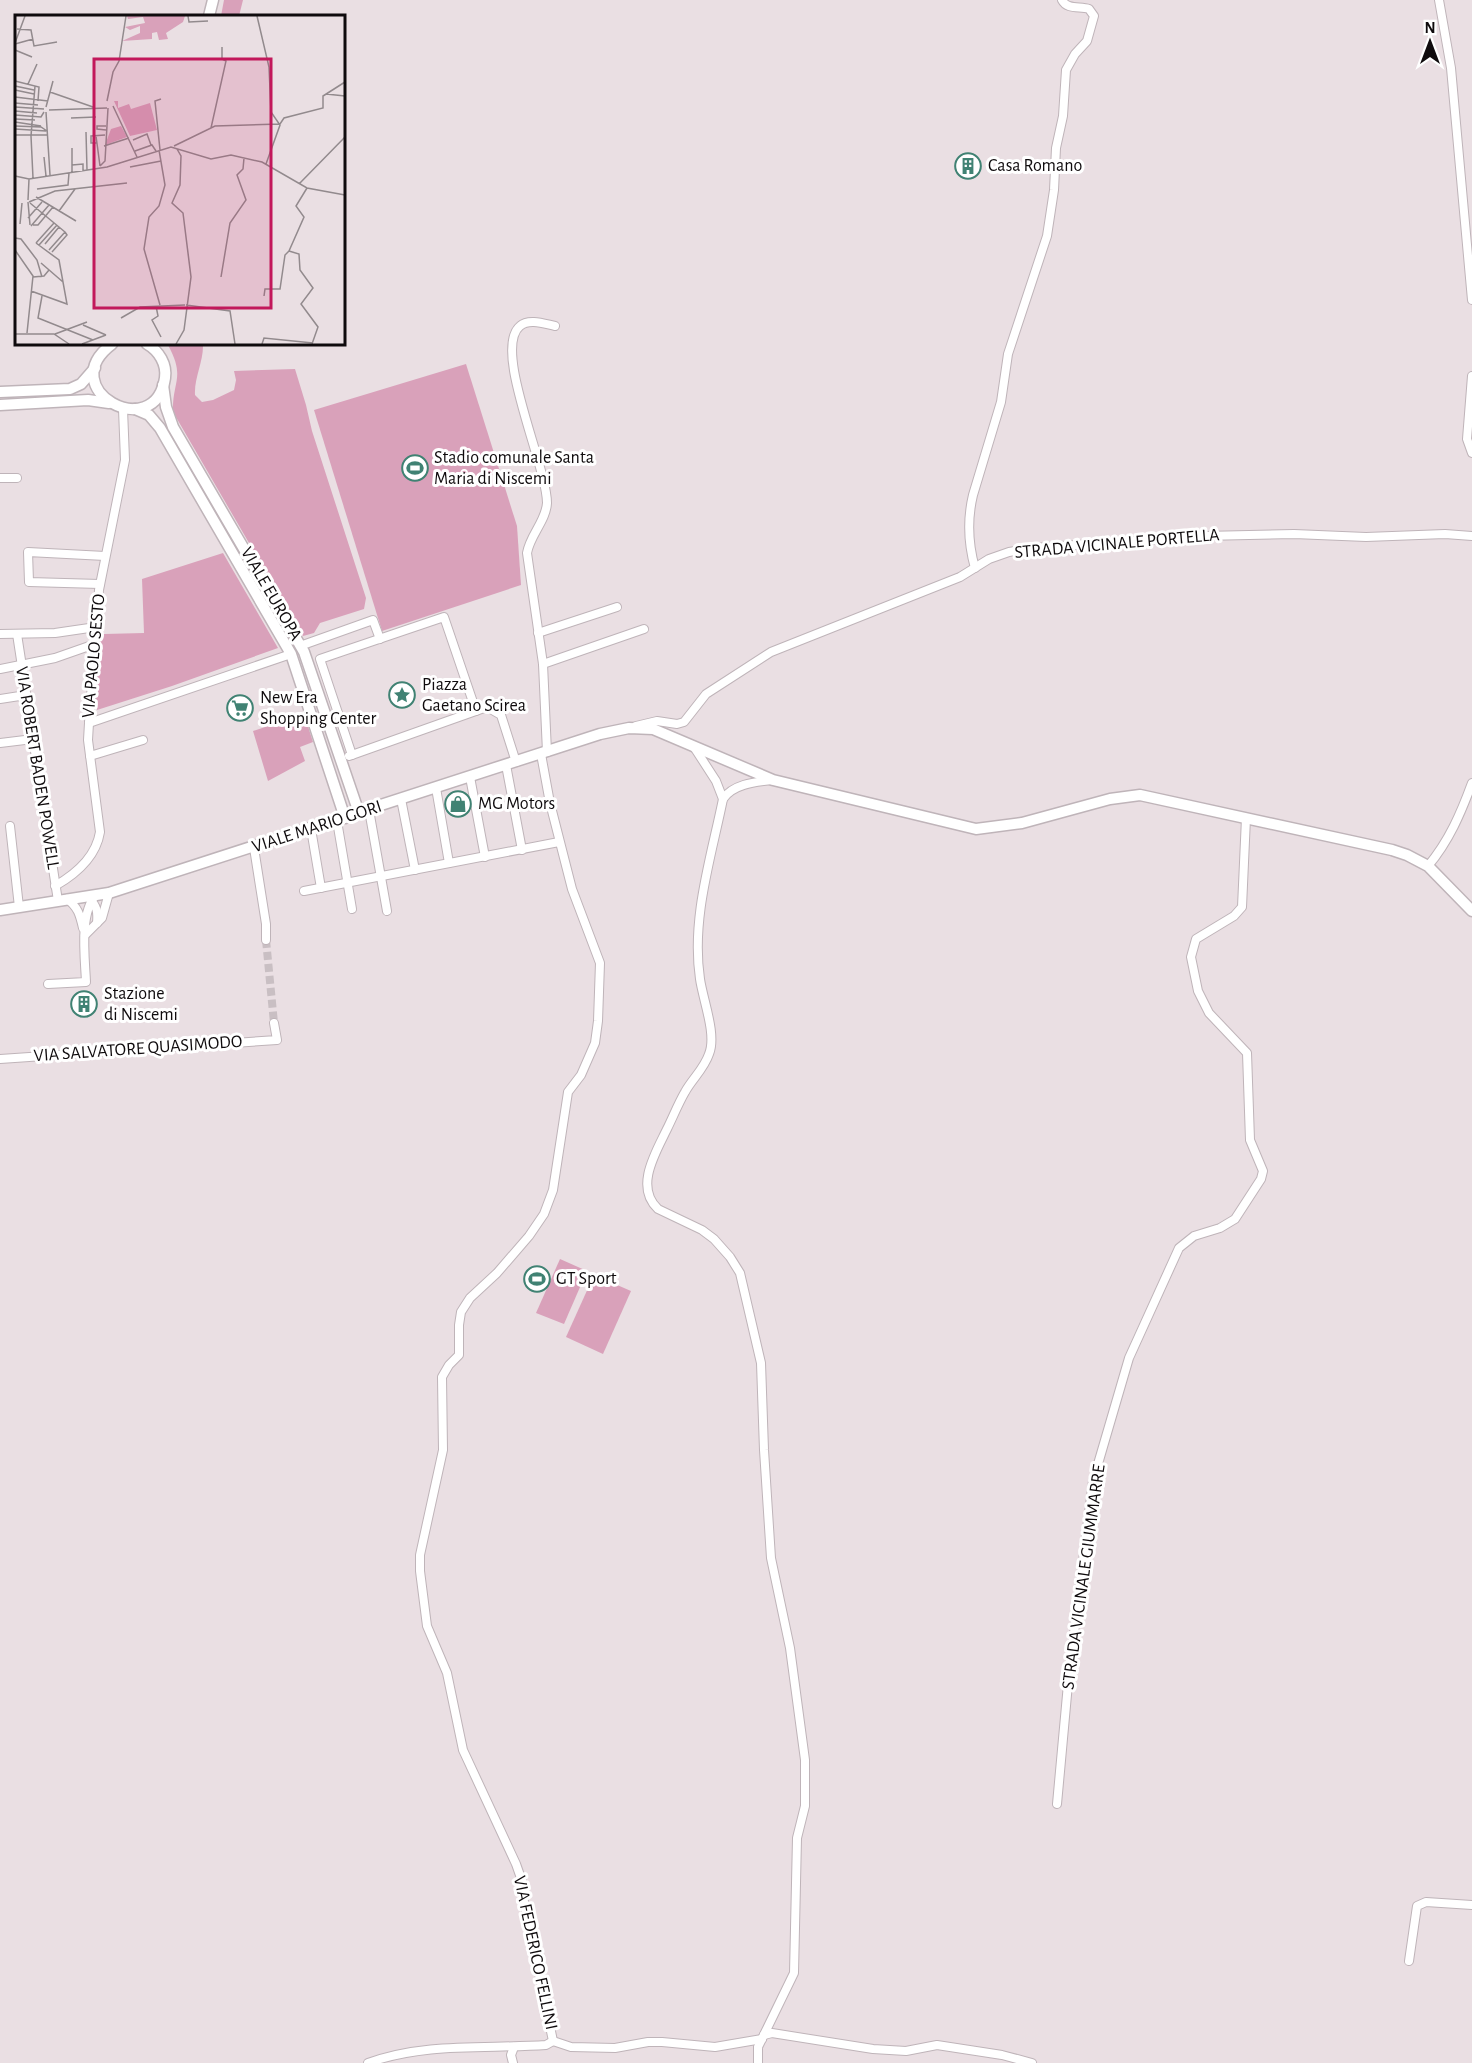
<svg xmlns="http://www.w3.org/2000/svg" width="1472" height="2063" viewBox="0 0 1472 2063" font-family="'Alegreya Sans',sans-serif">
<rect width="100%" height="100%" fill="#eadfe3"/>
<g fill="#d9a1ba">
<polygon points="224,0 243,0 239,16 221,16"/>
<path d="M199,344L203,346C203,363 194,378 195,395L202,402L213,400L234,390L236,380L234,371L295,369L306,405L312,431L366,598L364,609L320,623L314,633L303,636L173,412C172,381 186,378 168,345Z"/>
<polygon points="466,364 517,526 521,585 382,631 314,410"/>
<polygon points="223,553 278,648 172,686 97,710 95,694 100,638 104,634 144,633 142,579"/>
<polygon points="304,714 313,742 300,747 305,761 268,781 253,731"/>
<polygon points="560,1259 587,1271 564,1324 536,1313"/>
<polygon points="594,1275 631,1291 603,1354 566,1337"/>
</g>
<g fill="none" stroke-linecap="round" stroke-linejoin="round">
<polyline stroke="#c9bfc3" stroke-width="8" stroke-dasharray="8 4" stroke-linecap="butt" points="266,940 274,1023"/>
<g stroke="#bfb4b9" stroke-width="10">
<g id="street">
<polyline points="1439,0 1451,68 1472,300"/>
<polyline points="1472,376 1467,439 1472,453"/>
<polyline points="0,478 17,478"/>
<path d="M975,568C968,543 967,520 973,495L1001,402L1008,354L1047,236L1054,190L1056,148L1063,116L1066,70L1075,54L1087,41L1094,16L1089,9C1080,6 1067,10 1062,0"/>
<polyline points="100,584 29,582 28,552 105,556"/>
<polyline points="538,633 617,607"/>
<polyline points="0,634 55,633 96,627"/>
<polyline points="17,634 58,901"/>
<polyline points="300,646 373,620 380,639"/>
<polyline points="543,664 644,629"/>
<polyline points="0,669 55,658 95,644"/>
<polyline points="0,699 26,695"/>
<polyline points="89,723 291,654"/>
<polyline points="636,726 657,721 677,724 684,722 706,694 771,652 960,577 989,559 1009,552 1033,548 1203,536 1294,534 1366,537 1445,534 1472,536"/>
<polyline points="0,743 33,739"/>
<polyline points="694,747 716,781 723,799"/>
<path d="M547,752L543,664L527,553C530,535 546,521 547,503C547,466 492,349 520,326C529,318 545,324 555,326"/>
<polyline points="541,754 550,803 572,889 600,963 598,1021 595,1043 581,1075 568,1092 553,1190 544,1214 529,1236 497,1273 470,1298 461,1312 459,1325 459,1355 449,1365 442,1377 443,1450 420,1555 420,1571 427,1626 447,1673 463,1750 516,1864 522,1881 524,1901 553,2041"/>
<polyline points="352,755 320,659 444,617 476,711"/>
<polyline points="90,756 143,740"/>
<polyline points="349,756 487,707 501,715 516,762"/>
<polyline points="506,765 522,850"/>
<polyline points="470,777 485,857"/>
<polyline points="436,788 449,863"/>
<polyline points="401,799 415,870"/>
<polyline points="369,810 387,911"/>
<polyline points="337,821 352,909"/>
<polyline points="10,826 19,907"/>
<polyline points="311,829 321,888"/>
<polyline points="254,848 266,924 266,940"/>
<path d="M1428,866C1449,841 1461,813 1472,783"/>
<path d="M55,886C76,874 96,857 100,832L88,740L89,723L99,590L125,460L123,409"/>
<polyline points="304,891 559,842"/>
<path d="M89,898C97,906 98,912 97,923"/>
<path d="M67,899C78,907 80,915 83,928"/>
<polyline points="85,935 102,918 109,893"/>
<path d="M48,984L86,982C85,958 79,913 96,895"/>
<polyline points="0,1059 277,1040 274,1023"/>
<polyline points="1057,1804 1069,1673 1093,1481 1129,1358 1179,1248 1194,1236 1220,1228 1235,1219 1261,1179 1263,1171 1250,1140 1247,1053 1209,1013 1198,991 1191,957 1196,939 1234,916 1242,907 1246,818"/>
<polyline points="1409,1961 1417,1906 1426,1902 1472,1905"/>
<polyline points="764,2035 772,2033 873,2049 906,2051 937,2045 1002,2055 1032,2063"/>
<polyline points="553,2041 571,2047 615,2048 648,2042 662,2042 715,2047 762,2039"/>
<path d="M368,2063C425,2042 486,2049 546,2045L553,2041"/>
<polyline points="513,2063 511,2055 514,2047"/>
<path d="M758,2063V2047L794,1973L797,1838L805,1806V1760L790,1648L771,1558L764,1450L761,1363L740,1273L730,1257L714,1239L702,1230L658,1209C634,1187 656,1152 667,1129C673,1117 678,1104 685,1092C692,1079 704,1069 709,1054C717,1035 703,1000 700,979C691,919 711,858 723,799C733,784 755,782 772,780"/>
</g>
</g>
<g stroke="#bfb4b9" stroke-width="13">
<g id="secondary">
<polyline points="209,16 213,0"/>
<path d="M112,344C52,389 155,445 165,378C167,364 159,351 147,344"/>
<polyline points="163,385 166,407 173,427 304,652 359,813"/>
<polyline points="0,392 70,389 81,384 95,368"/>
<polyline points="0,405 88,400 109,403"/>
<polyline points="135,409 149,415 160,428 291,654 345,818"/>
<polyline points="0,910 109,893 600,734 629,728 653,729 773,780 976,829 1022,823 1110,799 1140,795 1392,850 1407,855 1428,866 1472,911"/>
</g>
</g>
<use href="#street" stroke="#fff" stroke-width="8"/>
<use href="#secondary" stroke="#fff" stroke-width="10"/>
</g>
<defs>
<g id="building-ring" transform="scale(1.35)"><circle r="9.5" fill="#fff" stroke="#408273" stroke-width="1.5"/><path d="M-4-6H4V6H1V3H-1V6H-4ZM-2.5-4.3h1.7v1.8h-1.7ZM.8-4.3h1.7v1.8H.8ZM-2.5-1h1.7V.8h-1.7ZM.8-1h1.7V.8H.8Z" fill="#408273"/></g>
<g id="stadium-ring" transform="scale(1.35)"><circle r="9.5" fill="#fff" stroke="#408273" stroke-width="1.5"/><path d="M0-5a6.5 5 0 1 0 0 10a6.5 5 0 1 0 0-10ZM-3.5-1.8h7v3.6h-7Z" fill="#408273"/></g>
<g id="sight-ring" transform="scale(1.35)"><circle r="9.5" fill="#fff" stroke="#408273" stroke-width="1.5"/><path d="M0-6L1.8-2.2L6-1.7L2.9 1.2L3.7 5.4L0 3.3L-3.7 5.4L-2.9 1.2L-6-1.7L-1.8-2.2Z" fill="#408273"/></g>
<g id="supermarket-ring" transform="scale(1.35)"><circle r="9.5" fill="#fff" stroke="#408273" stroke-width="1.5"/><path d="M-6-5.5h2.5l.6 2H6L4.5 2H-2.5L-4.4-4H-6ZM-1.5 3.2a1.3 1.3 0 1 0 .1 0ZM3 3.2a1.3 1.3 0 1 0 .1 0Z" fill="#408273"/></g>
<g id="shop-ring" transform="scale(1.35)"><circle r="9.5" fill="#fff" stroke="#408273" stroke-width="1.5"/><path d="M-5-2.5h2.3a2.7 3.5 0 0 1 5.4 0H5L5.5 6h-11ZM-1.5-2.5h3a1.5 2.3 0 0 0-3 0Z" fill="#408273"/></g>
</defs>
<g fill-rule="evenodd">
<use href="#building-ring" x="968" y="166"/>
<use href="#stadium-ring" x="415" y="468"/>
<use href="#sight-ring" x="402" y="695"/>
<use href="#supermarket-ring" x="240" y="708"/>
<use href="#shop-ring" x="458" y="804"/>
<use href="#building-ring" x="84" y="1004"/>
<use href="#stadium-ring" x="537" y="1279"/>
</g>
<g text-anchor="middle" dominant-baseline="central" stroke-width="6" stroke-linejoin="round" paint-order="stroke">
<g font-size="18" fill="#0f0b0d" stroke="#fff" text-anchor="start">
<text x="988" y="166">Casa Romano</text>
<text x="434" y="458">Stadio comunale Santa<tspan x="434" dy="21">Maria di Niscemi</tspan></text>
<text x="422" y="685">Piazza<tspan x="422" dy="21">Gaetano Scirea</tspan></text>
<text x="260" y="698">New Era<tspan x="260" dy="21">Shopping Center</tspan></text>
<text x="478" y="804">MG Motors</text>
<text x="104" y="994">Stazione<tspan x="104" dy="21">di Niscemi</tspan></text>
<text x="556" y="1279">GT Sport</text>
</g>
<g font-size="18" fill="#0f0b0d" stroke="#fff">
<text transform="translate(1117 544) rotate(-5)">STRADA VICINALE PORTELLA</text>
<text transform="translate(271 594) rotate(60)">VIALE EUROPA</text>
<text transform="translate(94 656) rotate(-85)">VIA PAOLO SESTO</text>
<text transform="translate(37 768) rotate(81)">VIA ROBERT BADEN POWELL</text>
<text transform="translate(317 827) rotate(-18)">VIALE MARIO GORI</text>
<text transform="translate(138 1049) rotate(-4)">VIA SALVATORE QUASIMODO</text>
<text transform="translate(1084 1577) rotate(-82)">STRADA VICINALE GIUMMARRE</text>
<text transform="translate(535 1953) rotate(78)">VIA FEDERICO FELLINI</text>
</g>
</g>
<g transform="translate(15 15)">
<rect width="330" height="330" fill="#eadfe3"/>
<path d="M112,1H170L168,7L151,18L153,24L144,25L142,17L137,18V24L107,26L125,18V11L115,15L110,12L130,8L128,2L113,4ZM99,86H103V93L114,89L116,94L135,88L142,115L115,121ZM106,111L112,122L90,130L96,114Z" fill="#d9a1ba"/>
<path fill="none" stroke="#928a8d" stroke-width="1.5" d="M173,1L174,7L193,6M242,1L254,52L256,97L265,110L251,149M2,14L16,15L19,31L42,27M0,28L10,1M0,29L18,24M0,35L17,42M0,66L24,72L23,86M13,69L22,49M0,71L19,75M0,75L19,79M35,77L78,92M311,79L330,81M0,82L33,86M92,86L98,57L104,46L111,1M0,88L23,90M98,91L122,142M0,92L29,94M31,92L38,66M34,95L92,93M0,96L22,98M31,97L35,160M0,100L26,102L29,97M56,103L81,102M0,104L20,105M0,107L26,111M0,111L26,112L32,116M196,113L211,46L207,44V32M0,114L31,116M91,115L82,114V111H91M71,117L72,155M0,120H32M81,121L85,151M118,125L132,119L136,130M82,128H76V121L90,120M89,131L114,123M159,131L200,111L265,109L269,103L308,93V81L330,67M57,133V157M144,135L150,170L144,191L134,202L129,234L145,290M145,135L140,86L146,84M120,136L137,130L141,136M29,142L31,161M57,150L68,149V156M85,151L90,146L93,93M115,152L146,146M0,161L14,164L92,152L156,132L196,144L216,140L247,147L292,173L330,180M18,163L16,121L20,71M284,169L330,122M292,173L281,191L289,202L274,236L284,239L285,255L298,273L286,289L303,312L297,329M22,174L53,170L54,158M21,182L61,206M13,185L14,164M13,187L15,210M14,187L40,176L112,168M15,188L50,217M44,196L60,174M13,203L27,187M5,209L7,188M18,210H23L38,192M16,211L34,190M0,223L6,224L22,245L27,262M21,228L39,208M30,229L44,212M24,230L42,210M0,235L18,261L12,318M34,235L50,217M37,237L52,220L50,217M26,248L48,267M18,262L29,261L34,255M206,262L215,208L231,185L222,160L228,154L229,143M16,276L52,289L44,245L21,228M27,281L23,303L78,325M249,281L250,274H265L270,240L274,236M171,290L215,296L220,329M141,291L143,301L137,305L146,322M106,303L125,292L170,290M68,310L91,320M0,319H39L54,329M40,319L72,307M67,329L91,320M161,329L169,315L176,262L168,198L157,188L165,170L166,141L162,134M247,329L249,323L298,328"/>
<path fill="#c2185b" fill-opacity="0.15" stroke="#c2185b" stroke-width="3" d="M79,44H256V293H79Z"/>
<rect width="330" height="330" fill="none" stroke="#0f0b0d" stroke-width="3"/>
</g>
<g transform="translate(1430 42)" stroke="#ffffff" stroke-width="4.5" paint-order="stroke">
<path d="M0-4.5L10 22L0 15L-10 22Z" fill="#0f0b0d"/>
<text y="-9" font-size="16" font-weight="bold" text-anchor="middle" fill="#0f0b0d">N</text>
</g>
</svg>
